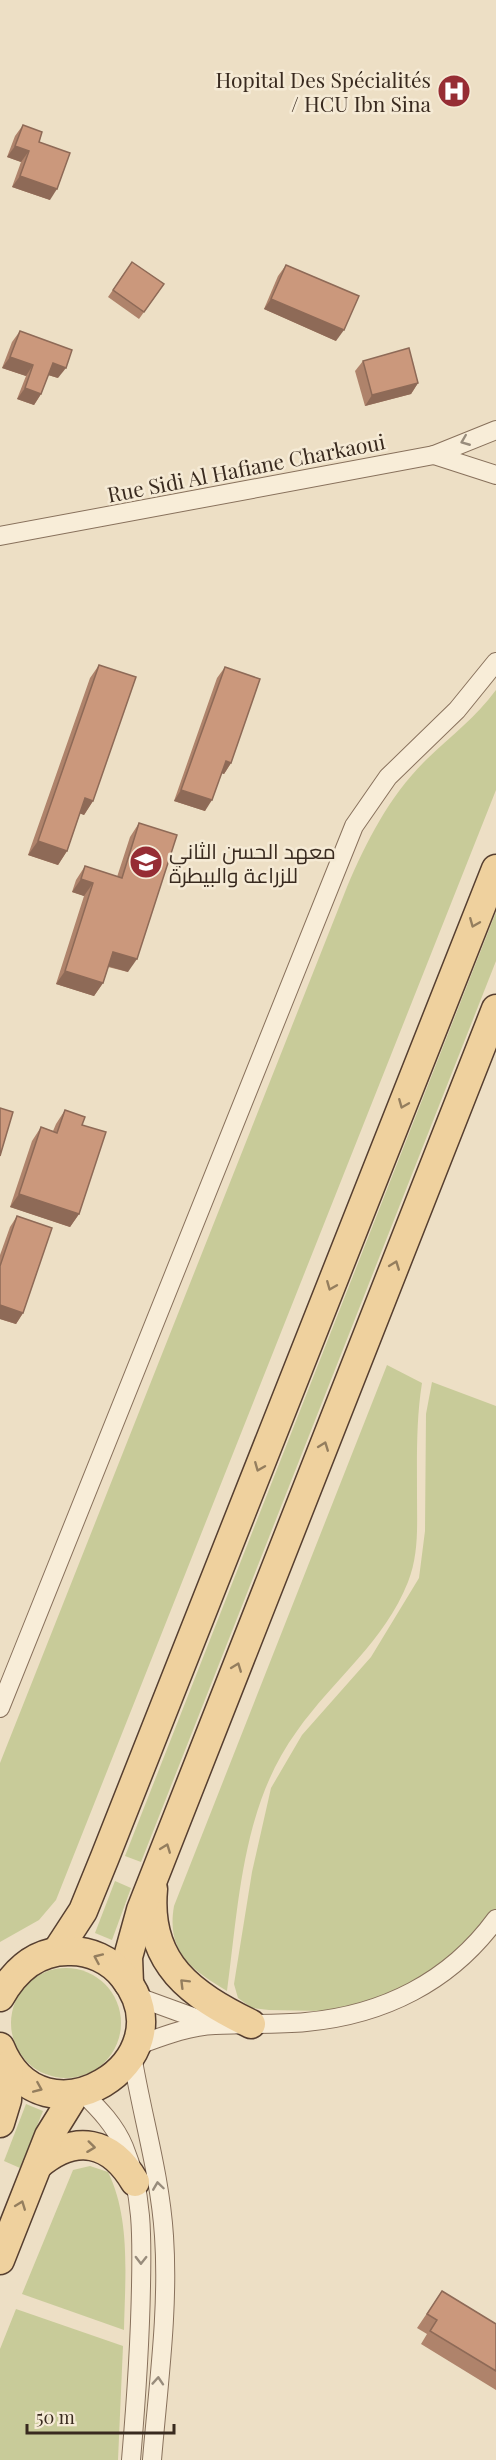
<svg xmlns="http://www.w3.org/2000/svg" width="496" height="2460" viewBox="0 0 496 2460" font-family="'Playfair Display',Cairo,serif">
<rect width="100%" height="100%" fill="#eddfc5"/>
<g fill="#c8cb99">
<path d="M496,690V790L56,1900L39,1920L0,1942V1763L347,887C367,840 390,795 427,759C451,736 476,717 496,690Z"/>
<polygon points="496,912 496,961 141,1862 125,1856"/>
<path d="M387,1365L422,1383C416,1420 417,1458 417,1496C417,1526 419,1554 408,1582C385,1641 333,1680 297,1731C242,1806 239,1902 227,1991C192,1970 166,1953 174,1906Z"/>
<polygon points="432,1382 496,1406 496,1914 473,1945 377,2004 321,2011 269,2010 252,2008 238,1998 234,1984 252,1872 271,1788 302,1735 371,1657 419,1578 425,1531 426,1414"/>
<polygon points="115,1881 131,1888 112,1940 95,1933"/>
<circle cx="66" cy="2023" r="55"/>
<polygon points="26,2104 43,2111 20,2168 4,2161"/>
<path d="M90,2166L108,2172C131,2219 125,2278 124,2330L22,2294L73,2170Z"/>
<polygon points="16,2309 123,2346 118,2460 0,2460 0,2349"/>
</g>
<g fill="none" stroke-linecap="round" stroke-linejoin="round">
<g stroke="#88715c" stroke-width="20">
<g id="street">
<polyline points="434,455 496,475"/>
<polyline points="0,536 434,455 496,430"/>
<polyline points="0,1708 354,826 388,777 457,710 496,662"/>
<polyline points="135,1996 212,2024"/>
<path d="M136,2046C161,2037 188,2026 215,2025C245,2023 276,2025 306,2022C383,2015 450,1982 496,1919"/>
<path d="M132,2055C142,2116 160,2174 164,2236C169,2309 158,2387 152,2460"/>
<path d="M83,2093C99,2109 115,2125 124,2147C143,2192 142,2239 141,2286C140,2344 136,2402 131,2460"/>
</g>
</g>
<g stroke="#563f30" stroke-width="31">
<g id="primary">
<path d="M153,1889C146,1964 192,1995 251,2024"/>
<polyline points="57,1951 83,1911 105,1857 496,869"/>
<polyline points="129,1984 128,1957 141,1910 496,1009"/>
<path d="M0,1997C15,1970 36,1951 68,1951C89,1950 111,1960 124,1977C191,2061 42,2152 0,2047"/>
<polyline points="0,2123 7,2100 9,2065"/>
<path d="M38,2165C76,2133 111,2141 135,2182"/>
<polyline points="0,2260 49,2136 75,2094"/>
</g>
</g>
<use href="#street" stroke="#f8edd8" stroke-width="18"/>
<use href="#primary" stroke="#efd19e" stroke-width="28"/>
</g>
<g fill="#af836b">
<polygon points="23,125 39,142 50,200 12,187 21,162 7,157 15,136"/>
<polygon points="132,262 164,284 139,319 108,297"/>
<polygon points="286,265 336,341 264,309 278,276"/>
<polygon points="20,331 58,378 48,375 41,394 34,405 17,399 26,376 2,368 12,342"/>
<polygon points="363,361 418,383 411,394 365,406 355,371"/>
<polygon points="99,665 93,801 84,815 80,813 67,851 58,865 28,855 90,678"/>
<polygon points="225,667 231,763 224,774 222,773 205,811 174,801 217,678"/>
<polygon points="139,823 128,972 108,967 103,983 94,996 56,984 84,896 72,892 76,880 85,866 117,877 130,837"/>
<polygon points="65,1110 82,1125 79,1214 70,1227 10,1207 32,1141 41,1127 53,1131 56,1124"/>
<polygon points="17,1216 23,1313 16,1324 0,1319 0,1255 10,1227"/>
<polygon points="442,2291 496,2324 496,2390 421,2344 427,2334 417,2328"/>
</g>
<g fill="#8e6a57">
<polygon points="15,146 29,151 21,162 7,157"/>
<polygon points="20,176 57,189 50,200 12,187"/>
<polygon points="271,299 344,330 336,341 264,309"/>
<polygon points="10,357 33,365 26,376 2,368"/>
<polygon points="53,363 66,368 58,378 45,374"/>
<polygon points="418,383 411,394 365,406 372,395"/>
<polygon points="25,388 41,394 34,405 17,399"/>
<polygon points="226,761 231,763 224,774 218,772"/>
<polygon points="181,790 212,800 205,811 174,801"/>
<polygon points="85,798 93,801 84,815 76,812"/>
<polygon points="38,841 67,851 58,865 28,855"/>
<polygon points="81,879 93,883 84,896 72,892"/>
<polygon points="113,952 137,959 128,972 104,965"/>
<polygon points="65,971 103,983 94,996 56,984"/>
<polygon points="19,1194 79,1214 70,1227 10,1207"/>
<polygon points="0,1305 23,1313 16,1324 0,1319"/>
</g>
<g fill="#cb987c" stroke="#8e6a57" stroke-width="1.5">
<polygon points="23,125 42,132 39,142 70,153 57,189 20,176 29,151 15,146"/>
<polygon points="132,262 164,284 144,312 113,290"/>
<polygon points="286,265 359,296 344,330 271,299"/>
<polygon points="20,331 72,350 66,368 53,363 41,394 25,388 33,365 10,357"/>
<polygon points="409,348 418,383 372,395 363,361"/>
<polygon points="99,665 136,677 93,801 85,798 67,851 38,841"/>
<polygon points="225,667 260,679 231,763 226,761 212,800 181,790"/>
<polygon points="139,823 177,835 137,959 113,952 103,983 65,971 93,883 81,879 85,866 122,878"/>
<polygon points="0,1108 13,1112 0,1156"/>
<polygon points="65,1110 85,1117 82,1125 106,1132 79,1214 19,1194 41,1127 57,1133"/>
<polygon points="17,1216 52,1228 23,1313 0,1305 0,1266"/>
<polygon points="442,2291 496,2324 496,2371 430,2331 437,2320 427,2314"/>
</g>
<defs><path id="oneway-chevron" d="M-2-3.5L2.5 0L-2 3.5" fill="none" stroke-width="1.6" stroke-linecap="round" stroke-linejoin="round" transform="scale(1.5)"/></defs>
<g stroke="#988c7c">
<use href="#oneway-chevron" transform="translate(465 441) rotate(158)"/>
<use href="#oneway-chevron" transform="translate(158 2186) rotate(-98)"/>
<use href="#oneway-chevron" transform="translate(141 2260) rotate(91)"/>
<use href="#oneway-chevron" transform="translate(158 2381) rotate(-86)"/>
</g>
<g stroke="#947e5e">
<use href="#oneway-chevron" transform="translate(474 923) rotate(112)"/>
<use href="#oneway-chevron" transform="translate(403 1104) rotate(112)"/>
<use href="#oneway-chevron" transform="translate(395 1265) rotate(-69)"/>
<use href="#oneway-chevron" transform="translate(331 1286) rotate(112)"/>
<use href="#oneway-chevron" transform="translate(324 1446) rotate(-69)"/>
<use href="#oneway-chevron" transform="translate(259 1467) rotate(112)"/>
<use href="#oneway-chevron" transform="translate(237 1667) rotate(-69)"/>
<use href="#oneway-chevron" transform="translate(166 1848) rotate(-69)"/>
<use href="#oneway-chevron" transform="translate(98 1958) rotate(-156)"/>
<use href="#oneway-chevron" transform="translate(184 1983) rotate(-135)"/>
<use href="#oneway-chevron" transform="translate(38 2088) rotate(23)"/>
<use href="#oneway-chevron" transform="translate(91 2147) rotate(7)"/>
<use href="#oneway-chevron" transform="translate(21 2205) rotate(-69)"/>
</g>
<defs>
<g id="hospital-disc" transform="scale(1.725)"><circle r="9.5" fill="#962d34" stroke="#f5ead5"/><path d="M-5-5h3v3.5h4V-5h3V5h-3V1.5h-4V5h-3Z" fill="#fff"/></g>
<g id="university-disc" transform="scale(1.725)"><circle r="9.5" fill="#962d34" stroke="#f5ead5"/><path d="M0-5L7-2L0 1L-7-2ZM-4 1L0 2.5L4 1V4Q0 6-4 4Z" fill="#fff"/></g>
</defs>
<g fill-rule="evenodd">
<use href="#hospital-disc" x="454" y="91"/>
<use href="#university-disc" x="146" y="862"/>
</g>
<g text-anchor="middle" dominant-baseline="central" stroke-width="5" stroke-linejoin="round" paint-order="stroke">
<g font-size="21" fill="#392a1f" stroke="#f5ead5" text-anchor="end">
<text x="431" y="79">Hopital Des Spécialités<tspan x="431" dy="24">/ HCU Ibn Sina</tspan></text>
<text x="169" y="850" text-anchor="start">معهد الحسن الثاني<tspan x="169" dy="24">للزراعة والبيطرة</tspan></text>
</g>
<g font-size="21" fill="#392a1f" stroke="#f5ead5">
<text transform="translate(246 467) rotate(-11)">Rue Sidi Al Hafiane Charkaoui</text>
</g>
</g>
<path d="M27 2424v9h147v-9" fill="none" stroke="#392a1f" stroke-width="3"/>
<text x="36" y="2424" font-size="18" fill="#392a1f" stroke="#f5ead5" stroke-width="4.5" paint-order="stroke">50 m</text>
</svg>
